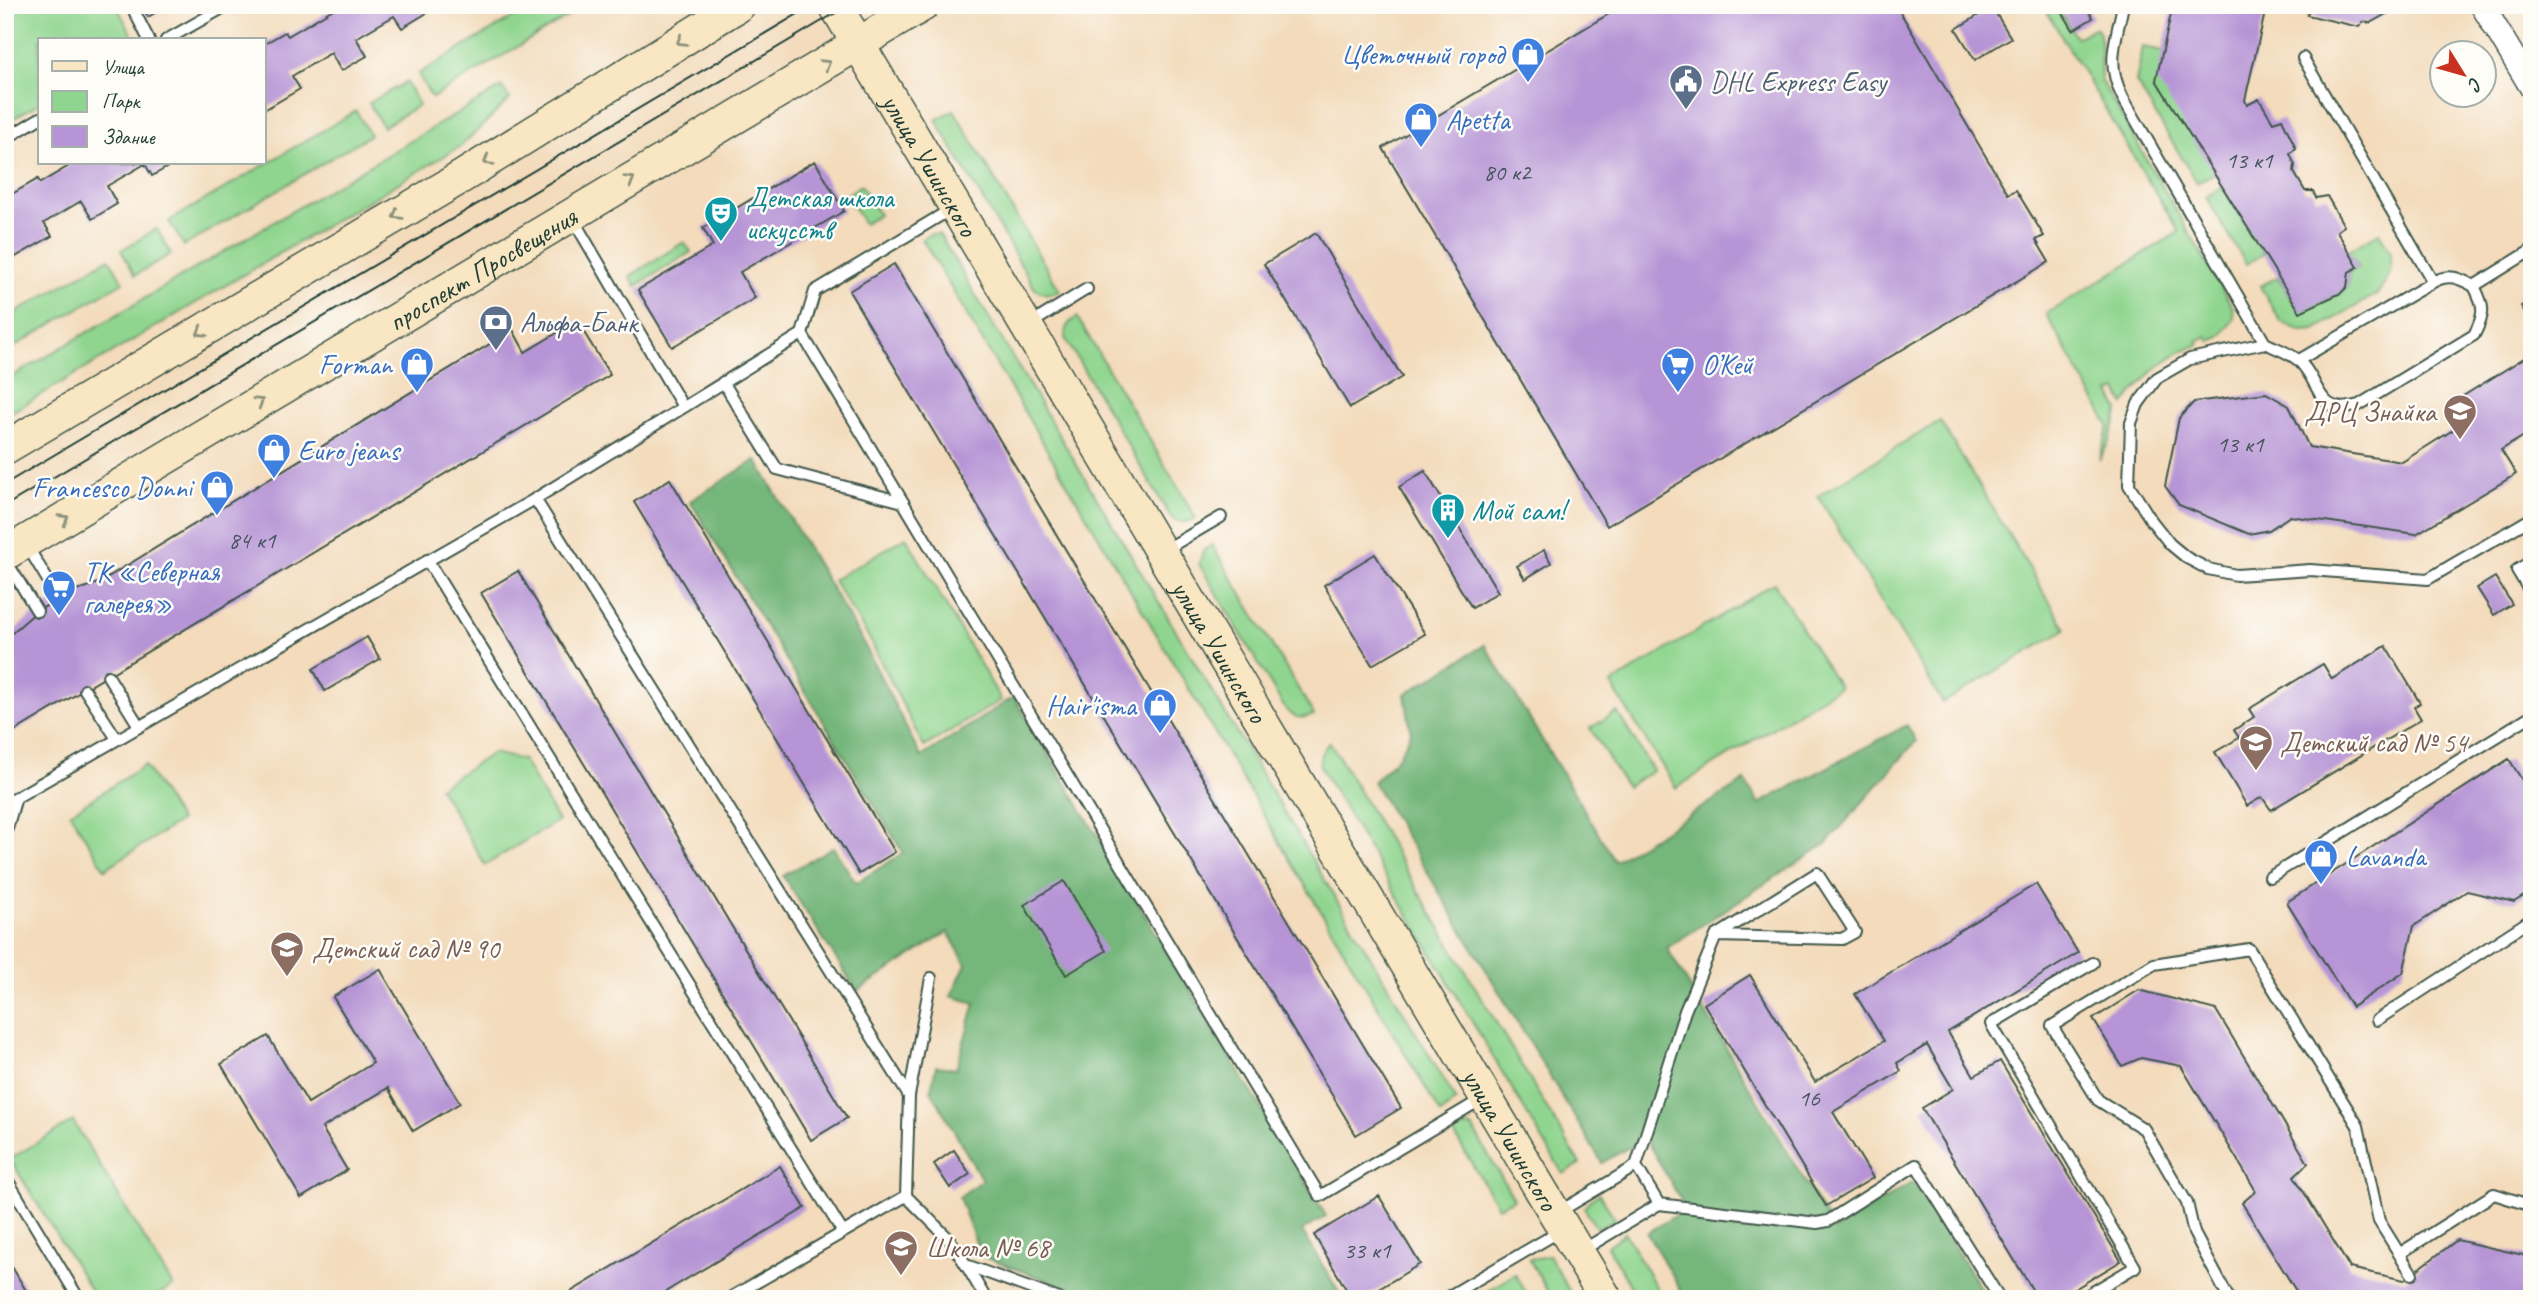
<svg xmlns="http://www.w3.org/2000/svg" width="2537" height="1304" viewBox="0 0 2537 1304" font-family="Caveat,sans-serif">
<rect width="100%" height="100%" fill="#fdfcf7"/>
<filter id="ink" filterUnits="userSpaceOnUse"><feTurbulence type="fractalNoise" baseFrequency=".0143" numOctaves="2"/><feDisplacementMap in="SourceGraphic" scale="14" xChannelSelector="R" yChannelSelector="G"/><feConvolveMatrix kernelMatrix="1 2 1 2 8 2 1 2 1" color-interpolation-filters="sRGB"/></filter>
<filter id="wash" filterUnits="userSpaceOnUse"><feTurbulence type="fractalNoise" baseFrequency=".00686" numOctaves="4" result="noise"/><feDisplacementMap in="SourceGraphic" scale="28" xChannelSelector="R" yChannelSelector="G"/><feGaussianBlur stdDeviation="1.57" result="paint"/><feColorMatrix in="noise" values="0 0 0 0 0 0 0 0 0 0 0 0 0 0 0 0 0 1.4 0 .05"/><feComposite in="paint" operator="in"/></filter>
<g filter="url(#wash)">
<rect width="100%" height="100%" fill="#f3dbbb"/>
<g fill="#90d58f" stroke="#588962" stroke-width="2">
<polygon points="5,5 116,5 135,40 40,40 40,103 5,123"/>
<polygon points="534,5 587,5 432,98 418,74"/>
<path d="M2043,5H2056L2076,38L2096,27L2100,33L2101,81L2233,308L2234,319L2220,337L2210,341L2207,336L2197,341L2199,345C2165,354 2146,377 2124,404L2117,390L2110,393L2119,410L2109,442L2099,460L2109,426L2046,314L2179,232Z"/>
<polygon points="2143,47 2163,51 2214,173 2197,183 2136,82"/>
<polygon points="406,82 419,105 383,127 369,103"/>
<polygon points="502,87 510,99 461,146 5,416 5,381"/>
<path d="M954,110L1060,291C1050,295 1045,295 1035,289L936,120Z"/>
<polygon points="356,111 370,135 184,246 169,221"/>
<polygon points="861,185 879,215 864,224 846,195"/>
<polygon points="2223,187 2264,254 2246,264 2206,197"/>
<polygon points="157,229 171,254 135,275 121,250"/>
<polygon points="2379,233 2391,253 2390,273 2385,283 2377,294 2315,330 2301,331 2281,322 2260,286 2278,277 2300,312 2341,293 2347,287 2349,272 2358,267 2348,251"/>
<polygon points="931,234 939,234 1456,1100 1441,1114 922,239"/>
<polygon points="684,242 691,252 636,286 630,276"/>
<polygon points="109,258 123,282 5,352 5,319"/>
<path d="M1077,317L1196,518C1186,523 1181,524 1171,518L1065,338C1065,327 1068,323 1077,317Z"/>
<polygon points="1940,421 2066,629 1943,703 1818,496"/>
<polygon points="906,537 1001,700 924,747 869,638 833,580"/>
<path d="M1212,545L1314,715C1301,719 1296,719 1286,710L1199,564L1204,550Z"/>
<polygon points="1774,583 1839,687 1676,788 1611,684"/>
<polygon points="1617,712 1653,771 1626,787 1590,728"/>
<path d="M1330,742L1580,1164L1563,1174L1320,767C1319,756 1322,750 1330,742Z"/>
<polygon points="493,753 523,760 558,821 485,865 439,787"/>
<polygon points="145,765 180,821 105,869 70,813"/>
<polygon points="73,1121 173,1286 151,1299 96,1299 10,1159"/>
<polygon points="1472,1127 1514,1199 1498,1207 1451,1129"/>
<polygon points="1599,1194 1615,1219 1597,1229 1584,1208 1590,1200"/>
<polygon points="1625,1233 1663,1299 1638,1299 1607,1246"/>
<polygon points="1549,1256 1574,1299 1552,1299 1529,1259"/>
<polygon points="1515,1274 1530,1299 1497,1299 1494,1294 1485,1299 1475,1299"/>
</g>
<g fill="#74b67a" stroke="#4a7a57" stroke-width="2">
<polygon points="756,460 863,642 921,757 1014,697 1326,1216 1302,1231 1343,1299 1097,1299 981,1256 959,1197 982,1180 931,1090 936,1066 956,1069 975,1003 951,996 966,964 948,932 857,991 783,876 833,847 856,883 903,853 690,501"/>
<polygon points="1485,645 1615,861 1745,781 1759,804 1907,725 1916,741 1827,843 1667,948 1834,1230 1913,1182 1987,1299 1686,1299 1647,1233 1686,1209 1645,1138 1602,1163 1373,782 1399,756 1411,733 1405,694"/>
</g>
<g id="blocks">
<g fill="#b694d5">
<polygon points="141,5 169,5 148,17"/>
<polygon points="340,5 440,5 402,28 394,16 356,38 367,56 341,71 331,53 292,76 300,89 264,110 264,44 285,32 288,36"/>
<polygon points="1624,5 1896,5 2008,194 2016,190 2044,236 2036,240 2049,262 1607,526 1383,148"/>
<polygon points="2058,5 2085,5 2093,18 2073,30"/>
<polygon points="2173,5 2270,5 2266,8 2245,100 2247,105 2259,99 2273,122 2282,119 2296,148 2290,154 2295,165 2294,172 2305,191 2313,191 2316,198 2327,196 2344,226 2337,231 2358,267 2349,272 2347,287 2341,293 2300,312 2156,80"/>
<polygon points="2310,5 2402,5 2370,23 2363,22 2359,27 2307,15"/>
<polygon points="1992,7 2011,38 1975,60 1956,29"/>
<polygon points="815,161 844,211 740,272 755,298 672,347 638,290 713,246 703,228"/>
<polygon points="74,163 175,163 152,176 145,164 107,186 117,204 92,219 81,201 44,223 52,236 5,263 5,198 38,179 40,183"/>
<polygon points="1316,233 1402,377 1350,408 1264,264"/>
<polygon points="894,264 1401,1108 1356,1135 849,291"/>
<polygon points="2532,299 2532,324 2521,306"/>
<polygon points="577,321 610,375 5,737 5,639 37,611 68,594 98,583 513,330 525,352"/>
<polygon points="2532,353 2532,431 2501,450 2516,474 2416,534 2290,516 2269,530 2249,534 2179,505 2165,486 2179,418 2194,402 2266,393 2289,406 2309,447 2402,462 2472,418 2460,398"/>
<polygon points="1425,471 1498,592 1472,608 1399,487"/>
<polygon points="670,479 895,852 859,874 634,502"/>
<polygon points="1544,550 1551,563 1525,579 1517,566"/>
<polygon points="1375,554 1425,634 1372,665 1324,585"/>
<polygon points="518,571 847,1118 811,1140 481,593"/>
<polygon points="2495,577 2512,604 2494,615 2477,588"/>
<polygon points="367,637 380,659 325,691 313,669"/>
<polygon points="2386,646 2420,703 2414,707 2421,719 2271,810 2262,797 2247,806 2215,752 2239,738 2234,730 2254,717 2249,709 2323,664 2332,679"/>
<polygon points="2509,759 2532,796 2532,891 2514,902 2467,891 2414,926 2403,973 2352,1007 2287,902"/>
<polygon points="1064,881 1106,951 1066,975 1024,905"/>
<polygon points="2036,884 2078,953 1948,1032 1974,1076 2000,1061 2121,1261 2058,1299 2038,1299 1922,1108 1953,1089 1927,1045 1897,1063 1901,1071 1833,1112 1873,1178 1826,1206 1704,1004 1750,975 1815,1082 1884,1041 1855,994"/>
<polygon points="380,969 460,1103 413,1131 388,1088 322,1128 347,1170 301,1198 221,1064 268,1036 308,1103 373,1063 333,997"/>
<polygon points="2139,990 2216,1010 2308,1163 2294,1176 2350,1268 2404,1280 2457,1240 2532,1257 2532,1299 2301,1299 2242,1203 2256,1191 2181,1066 2141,1058 2122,1066 2093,1019"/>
<polygon points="954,1150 970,1174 950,1188 934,1164"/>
<polygon points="780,1166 805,1208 675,1286 654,1299 559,1299"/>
<polygon points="1379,1196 1420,1264 1362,1299 1352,1299 1314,1235"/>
<polygon points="5,1255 31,1299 5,1299"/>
</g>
</g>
</g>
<g filter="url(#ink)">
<use href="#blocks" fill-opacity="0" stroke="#3f5548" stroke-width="2"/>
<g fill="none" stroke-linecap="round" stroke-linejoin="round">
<g stroke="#3f5548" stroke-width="14">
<g id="lane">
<polyline points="131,5 149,40"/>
<path d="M2123,5C2116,41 2105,63 2123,98L2265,343C2275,348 2291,353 2299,361C2321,381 2316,418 2359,405L2474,335C2485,314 2485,307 2474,286L2532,250"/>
<polyline points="166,40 228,5"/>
<path d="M2303,58L2433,282C2449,273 2459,278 2474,286"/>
<polyline points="5,139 40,118"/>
<polyline points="573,219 683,407"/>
<polyline points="1030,324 1087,289"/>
<polyline points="802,334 1320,1196 1482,1099"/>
<polyline points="2265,343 2190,359 2157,378 2138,404 2131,423 2129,485 2151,520 2170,544 2187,558 2208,569 2236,575 2310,570 2428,579 2532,518"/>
<polyline points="2299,360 2433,282"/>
<polyline points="723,382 777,469 903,502"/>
<polyline points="535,499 909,1096"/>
<polyline points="26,544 59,599"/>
<polyline points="1163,551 1221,517"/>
<polyline points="5,559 37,611"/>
<polyline points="427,560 842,1231"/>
<polyline points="2532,561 2517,570 2532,595"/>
<polyline points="108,676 139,726"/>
<polyline points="85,690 117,739"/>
<polyline points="5,804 535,499 802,334 815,291 953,208"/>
<polyline points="5,836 16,797"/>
<polyline points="2270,877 2532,715"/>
<polyline points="2377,1020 2532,919"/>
<polyline points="5,1176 79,1299"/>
<polyline points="906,1196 909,1096 931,978"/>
<polyline points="1659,1204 1817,1223 1828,1221 1916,1165 2000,1299"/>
<polyline points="1557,1213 1636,1166"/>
<polyline points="1581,1251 1659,1204 1636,1166 1685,1011 1716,936 1842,939 1855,932 1817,873 1716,936"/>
<polyline points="2399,1254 2494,1194 2532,1206"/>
<polyline points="966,1265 986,1299"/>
<polyline points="728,1299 906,1196 950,1240 966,1265 1059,1299"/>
<polyline points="1444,1299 1562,1230"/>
<polyline points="2081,1299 2135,1267 1991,1024 2093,963"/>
<polyline points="2229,1299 2194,1233 2187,1203 2144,1129 2098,1100 2052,1026 2154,964 2249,949 2358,1126 2379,1221 2412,1274"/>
</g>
</g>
<g stroke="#3f5548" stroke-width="26">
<polyline id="street" points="2482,5 2532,88"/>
</g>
<g stroke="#3f5548" stroke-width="35">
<g id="secondary">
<path id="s1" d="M835,5L1606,1299"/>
<polyline points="5,448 455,181 739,5"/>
<path id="s2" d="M5,554L923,5"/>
</g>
</g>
<use href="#lane" stroke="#fff" stroke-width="10"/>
<use href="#street" stroke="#fff" stroke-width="23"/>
<use href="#secondary" stroke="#f9e7c3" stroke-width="32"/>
<g stroke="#1f3d34" stroke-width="2">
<polyline points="5,484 813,5"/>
<polyline points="5,506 849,5"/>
</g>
</g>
<defs><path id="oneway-chevron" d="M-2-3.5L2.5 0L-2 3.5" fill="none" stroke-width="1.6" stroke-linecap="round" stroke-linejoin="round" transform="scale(1.75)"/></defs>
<g stroke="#8c927c">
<use href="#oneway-chevron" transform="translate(681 41) rotate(148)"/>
<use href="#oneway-chevron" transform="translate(826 64) rotate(-31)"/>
<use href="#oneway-chevron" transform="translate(488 161) rotate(148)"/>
<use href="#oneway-chevron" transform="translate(630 180) rotate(-31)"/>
<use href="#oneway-chevron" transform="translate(397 215) rotate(149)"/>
<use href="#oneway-chevron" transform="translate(201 332) rotate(149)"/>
<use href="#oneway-chevron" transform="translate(259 402) rotate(-31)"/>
<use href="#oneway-chevron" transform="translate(64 519) rotate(-31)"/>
</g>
</g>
<defs>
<g id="shop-pin" transform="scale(1.75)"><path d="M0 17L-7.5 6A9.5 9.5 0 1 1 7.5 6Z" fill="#3f7fe0" stroke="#fdfcf7"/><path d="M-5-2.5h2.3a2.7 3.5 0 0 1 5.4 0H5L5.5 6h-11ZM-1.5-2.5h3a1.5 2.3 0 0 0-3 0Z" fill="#fff"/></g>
<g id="civic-pin" transform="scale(1.75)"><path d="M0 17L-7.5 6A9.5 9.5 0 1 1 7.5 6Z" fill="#5c6f8a" stroke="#fdfcf7"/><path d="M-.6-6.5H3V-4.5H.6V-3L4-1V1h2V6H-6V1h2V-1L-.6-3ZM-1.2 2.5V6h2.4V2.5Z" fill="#fff"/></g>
<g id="theatre-pin" transform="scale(1.75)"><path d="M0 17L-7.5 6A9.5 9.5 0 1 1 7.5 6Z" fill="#0f9aa8" stroke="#fdfcf7"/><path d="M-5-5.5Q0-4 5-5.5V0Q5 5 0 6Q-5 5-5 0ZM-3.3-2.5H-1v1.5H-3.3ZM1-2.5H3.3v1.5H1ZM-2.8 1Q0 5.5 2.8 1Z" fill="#fff"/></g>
<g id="bank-pin" transform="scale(1.75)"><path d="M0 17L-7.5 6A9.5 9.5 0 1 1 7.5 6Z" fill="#5c6f8a" stroke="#fdfcf7"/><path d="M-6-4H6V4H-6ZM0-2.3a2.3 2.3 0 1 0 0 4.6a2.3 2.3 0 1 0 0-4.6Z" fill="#fff"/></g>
<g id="supermarket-pin" transform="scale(1.75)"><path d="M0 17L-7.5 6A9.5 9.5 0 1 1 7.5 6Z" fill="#3f7fe0" stroke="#fdfcf7"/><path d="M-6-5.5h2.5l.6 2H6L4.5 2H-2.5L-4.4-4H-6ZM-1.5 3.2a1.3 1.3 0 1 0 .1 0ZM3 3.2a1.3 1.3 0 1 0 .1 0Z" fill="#fff"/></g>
<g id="school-pin" transform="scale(1.75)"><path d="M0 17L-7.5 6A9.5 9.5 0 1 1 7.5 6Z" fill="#8d6e63" stroke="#fdfcf7"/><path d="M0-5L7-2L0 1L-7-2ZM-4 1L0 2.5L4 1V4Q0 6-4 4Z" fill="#fff"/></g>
<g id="building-pin" transform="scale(1.75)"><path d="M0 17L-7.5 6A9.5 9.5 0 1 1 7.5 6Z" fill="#0f9aa8" stroke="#fdfcf7"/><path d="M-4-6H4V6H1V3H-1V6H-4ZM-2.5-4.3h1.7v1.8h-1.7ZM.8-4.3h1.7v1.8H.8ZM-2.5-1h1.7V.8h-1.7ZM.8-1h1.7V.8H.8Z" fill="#fff"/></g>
</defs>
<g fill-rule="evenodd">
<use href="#shop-pin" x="1528" y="54"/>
<use href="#civic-pin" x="1686" y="81"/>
<use href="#shop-pin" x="1421" y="119"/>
<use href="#theatre-pin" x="721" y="213"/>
<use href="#bank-pin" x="496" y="322"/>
<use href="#shop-pin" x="417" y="364"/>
<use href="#supermarket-pin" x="1678" y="364"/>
<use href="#school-pin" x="2460" y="411"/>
<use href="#shop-pin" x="274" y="450"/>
<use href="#shop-pin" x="217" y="487"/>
<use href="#building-pin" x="1448" y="510"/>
<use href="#supermarket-pin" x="59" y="587"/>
<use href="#shop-pin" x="1160" y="705"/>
<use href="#school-pin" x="2256" y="742"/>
<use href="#shop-pin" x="2321" y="856"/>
<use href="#school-pin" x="287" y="948"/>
<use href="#school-pin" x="901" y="1247"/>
</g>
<g text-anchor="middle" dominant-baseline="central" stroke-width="5" stroke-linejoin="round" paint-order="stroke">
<g font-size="24" fill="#45535c">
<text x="2249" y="160">13 к1</text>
<text x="1507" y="172">80 к2</text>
<text x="2240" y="444">13 к1</text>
<text x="252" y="540">84 к1</text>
<text x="1809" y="1098">16</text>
<text x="1367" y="1250">33 к1</text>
</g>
<g font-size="28" fill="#366cbe" stroke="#fdfcf7" text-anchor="start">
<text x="1504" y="54" text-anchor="end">Цветочный город</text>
<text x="1446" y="119">Apetta</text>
<text x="392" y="364" text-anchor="end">Forman</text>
<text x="1702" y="364">О’Кей</text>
<text x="298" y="450">Euro jeans</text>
<text x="192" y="487" text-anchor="end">Francesco Donni</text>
<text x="84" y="571">ТК «Северная<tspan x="84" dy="32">галерея»</tspan></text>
<text x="1136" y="705" text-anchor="end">Hair'isma</text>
<text x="2346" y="856">Lavanda</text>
</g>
<g font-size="28" fill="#4e5e75" stroke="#fdfcf7" text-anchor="start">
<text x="1710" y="81">DHL Express Easy</text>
<text x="520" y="322">Альфа-Банк</text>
</g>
<g font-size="28" fill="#1f3d34" stroke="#fdfcf7">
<text stroke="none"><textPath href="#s1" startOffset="186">улица Ушинского</textPath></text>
<text stroke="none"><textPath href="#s2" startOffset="556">проспект Просвещения</textPath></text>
<text stroke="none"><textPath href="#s1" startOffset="752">улица Ушинского</textPath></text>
<text stroke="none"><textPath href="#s1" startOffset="1320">улица Ушинского</textPath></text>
</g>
<g font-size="28" fill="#0d838f" stroke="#fdfcf7" text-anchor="start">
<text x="746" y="197">Детская школа<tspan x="746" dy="32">искусств</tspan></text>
<text x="1472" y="510">Мой сам!</text>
</g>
<g font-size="28" fill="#785e54" stroke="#fdfcf7" text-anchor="start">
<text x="2436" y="411" text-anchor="end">ДРЦ Знайка</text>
<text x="2280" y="742">Детский сад № 54</text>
<text x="312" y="948">Детский сад № 90</text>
<text x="926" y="1247">Школа № 68</text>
</g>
</g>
<rect width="2537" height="1304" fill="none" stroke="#fdfcf7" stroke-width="28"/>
<rect x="38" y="38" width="228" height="126" fill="#fdfcf7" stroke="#a4b0a9" stroke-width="2"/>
<rect x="52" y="61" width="35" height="10" fill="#f9e7c3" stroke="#a4b0a9" stroke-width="2"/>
<text x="102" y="74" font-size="21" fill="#1f3d34">Улица</text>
<rect x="52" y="91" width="35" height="21" fill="#90d58f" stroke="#a4b0a9" stroke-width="2"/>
<text x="102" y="108" font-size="21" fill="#1f3d34">Парк</text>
<rect x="52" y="126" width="35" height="21" fill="#b694d5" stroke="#a4b0a9" stroke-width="2"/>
<text x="102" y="144" font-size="21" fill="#1f3d34">Здание</text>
<g transform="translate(2463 74) rotate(127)"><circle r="33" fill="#fdfcf7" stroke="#a4b0a9" stroke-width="2"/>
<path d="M0-5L12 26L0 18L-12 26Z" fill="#c8321e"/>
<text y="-10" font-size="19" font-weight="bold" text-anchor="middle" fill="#1f3d34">С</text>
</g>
</svg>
